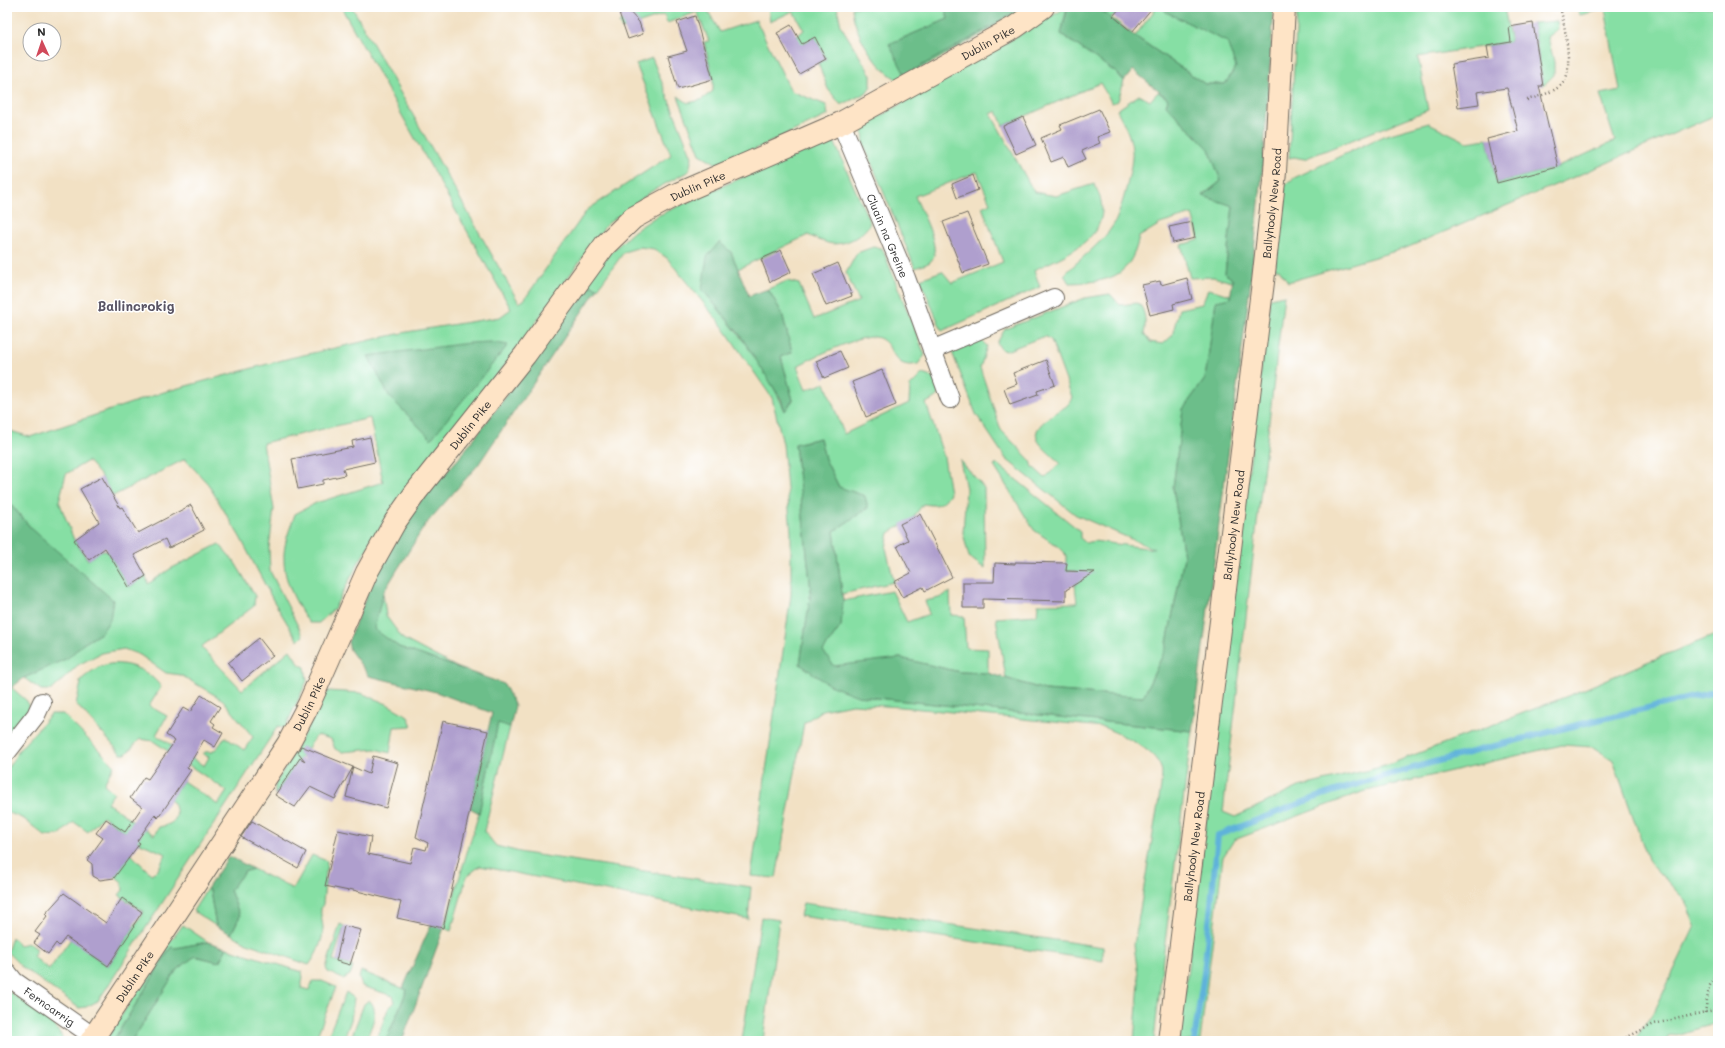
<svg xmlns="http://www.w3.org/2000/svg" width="1725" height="1048" viewBox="0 0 1725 1048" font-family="Mali,sans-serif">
<rect width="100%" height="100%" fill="#fff"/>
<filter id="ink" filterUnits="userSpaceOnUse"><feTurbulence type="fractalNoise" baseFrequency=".025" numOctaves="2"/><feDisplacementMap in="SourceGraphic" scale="8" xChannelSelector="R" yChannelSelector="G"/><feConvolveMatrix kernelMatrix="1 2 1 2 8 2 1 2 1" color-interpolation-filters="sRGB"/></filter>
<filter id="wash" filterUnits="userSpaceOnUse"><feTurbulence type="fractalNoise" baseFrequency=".012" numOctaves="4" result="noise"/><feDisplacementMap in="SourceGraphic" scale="16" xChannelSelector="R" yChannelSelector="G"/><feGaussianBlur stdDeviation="0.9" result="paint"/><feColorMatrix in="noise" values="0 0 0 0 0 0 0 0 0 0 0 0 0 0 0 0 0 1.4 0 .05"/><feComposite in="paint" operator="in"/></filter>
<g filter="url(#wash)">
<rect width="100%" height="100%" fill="#f2e1c4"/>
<g fill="#86dfa4" stroke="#588568">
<path d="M341,7H352L519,303L524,300L587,210L671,155L636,64L652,58L692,157L689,171L652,191L606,225L487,390L440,443L395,504L360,560L334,609L319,623H309C297,605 284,582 284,560C283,544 290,529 295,514L316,503L383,482L370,418L263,443L274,509L269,548L270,571L303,636L298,641L273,600L240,537L208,484L185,459L113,496L102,477L88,461L66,474L59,501L74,540L88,560L102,550L108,552L129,587L146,576L148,584L170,569L219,544L234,561L255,596L254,606L201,647L242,690L290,650L300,665L305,667L307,681L285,728L278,726L98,1001L86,1007L79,1008L22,967L7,952L12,937L19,945L29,943L37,949L33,956L49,970L77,930L89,953L108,966L144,912L119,895L123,890L122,882L115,876L131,854L151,874L158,870L166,854L140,843L103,816L88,832L74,822L59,835L45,836L24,819L7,812V769L20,749L51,714H63L114,765L104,784L114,793L107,803L154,835L159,827C175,824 180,818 174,803L170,800L183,781L218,805L227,791L153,741L140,739L126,754H121L76,704L81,683L79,681C85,677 91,671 97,668C118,657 148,668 161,687L149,706L167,716L156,735L204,766L209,757L203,754L205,752H212L218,747L225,737L244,750L253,737L223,700L181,675L166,673L140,655L124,649L101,653L78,665L52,690H41L24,678L67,658L83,644L101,633L31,528L7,500V430L30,437L164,392L290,358L407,332L500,317L511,309Z"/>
<polygon points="635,7 720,7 708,11 720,32 756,20 791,91 826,105 828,115 749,152 717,164 700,154 678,96 688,103 701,100 713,91 713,79 704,42 709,41 697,12 667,23 664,15 622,29 619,23"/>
<polygon points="768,7 837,7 841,26 871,75 871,86 866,93 841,105 828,89 818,63 826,59 815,38 801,44 797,36 804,30 793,11 770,22"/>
<path d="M854,7H945L948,19L889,44L913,71L977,35L1022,7H1029L900,81C877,70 854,34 852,8Z"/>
<path d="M1067,7L1061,34L1118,74L1124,81L1118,101L1112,103L1100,83L1003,126L997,111L991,114L1034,192L1056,196L1094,184C1122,233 1070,253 1034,270L1040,287L942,331L920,279L942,271L952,283L1003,262L982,207L990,203L977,172L915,196C920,210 944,250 930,262C926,265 919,266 915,268L864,145L863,132L865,125Z"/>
<polygon points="1097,7 1121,7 1111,18"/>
<polygon points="1157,7 1163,7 1166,12 1227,41 1236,67 1225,84 1205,84 1135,36"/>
<polygon points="1316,7 1504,7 1511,42 1418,57 1428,110 1304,159 1294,157 1289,158 1297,13"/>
<polygon points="1576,7 1718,7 1718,114 1600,166 1406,248 1288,282 1279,269 1275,269 1285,185 1294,178 1383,136 1429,123 1467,142 1487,139 1497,183 1558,167 1615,141 1600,94 1620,90 1605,9 1580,15"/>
<polygon points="1557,21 1558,29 1548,37 1554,62 1554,75 1543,86 1533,23"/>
<path d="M1158,92L1168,99L1166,105L1209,149L1221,181L1203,195L1233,206L1225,273L1233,279L1232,282L1213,277L1190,278L1181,245L1199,240L1192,214L1160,224L1139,237C1130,279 1108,282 1069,283L1064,275C1080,258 1101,245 1114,224C1121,212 1134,164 1132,150C1131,135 1123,122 1117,110L1139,95L1150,101Z"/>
<path d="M833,139L870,223C864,236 843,247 828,243C821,241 814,238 808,235L738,269L731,252L702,289C733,327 766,366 785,411L793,400L781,357L792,352L782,313L768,289L787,281L799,284L814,319L859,301L846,273L857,253L873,247L882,248L925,355L918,364C889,371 896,340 875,337C859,335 812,358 797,366L806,390L825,383L844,434L909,403L910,386L922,374L935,378C941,394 941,395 926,403L944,457L950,493C942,506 937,506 923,504L913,518L889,533L886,548L894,582L842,594L834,531L868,508L839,487L825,459L820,438L795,444L811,591L800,664L858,696L1192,731L1163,958L1154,1041H1134L1139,983L1134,945L1161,787C1161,782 1163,773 1161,768C1154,748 1121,735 1103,727L901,707L852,704L822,710L804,723L776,878L751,876L791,595V532L783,444L772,398L723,327L667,258L654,249L640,247L624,252L598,288L586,284L609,254L633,232L655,217L727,184Z"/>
<path d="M1208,289L1230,295V299L1216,301L1205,379L1183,409L1173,488L1184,557L1166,648L1143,697L1045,690L1006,678L996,618L1037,615L1038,604L1077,603L1075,585L1080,579L1076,571H1066V555L1057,546L1034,530L994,466L997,464L1080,531V538L1086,543L1094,541L1154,549L1076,515L1006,459L976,414L952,352L980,339L987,346L980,368L1001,430L1031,461L1033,467L1045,478L1060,463C1036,441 1023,434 1057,412C1064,407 1069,407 1072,397L1051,340L1047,337H1042L1006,351L1001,349L997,343L1005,329L1085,298L1110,294L1120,305L1138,303C1146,310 1146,324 1144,334L1150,342L1163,344L1172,336L1179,309L1202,304Z"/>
<polygon points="1284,295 1223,812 1235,817 1299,787 1385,766 1573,694 1647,662 1718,634 1718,1023 1668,1037 1666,1041 1634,1041 1656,1008 1695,926 1685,900 1649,862 1613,760 1593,747 1562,745 1362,792 1234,840 1223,857 1200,1041 1179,1041 1270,298"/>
<polygon points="960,460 984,488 985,569 969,557 963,533 966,489"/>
<polygon points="892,591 907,622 929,614 925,601 939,598 950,592 951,615 964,616 966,648 988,649 988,673 960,672 900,658 834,667 823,651 841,626 843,601"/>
<polygon points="383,593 386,616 403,639 460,669 399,647 373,629"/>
<polygon points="12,688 27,701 29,709 7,740 7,691"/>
<polygon points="328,691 361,693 387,704 408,716 412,726 394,727 390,753 375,749 342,752 335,749 331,739 317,735 275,795 275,785"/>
<polygon points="498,722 510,727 484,831 496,846 524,853 751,887 748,919 480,866 467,876 451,931 444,928 479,813"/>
<path d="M312,855L327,861L323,904C318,912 323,920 323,929C323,941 316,956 309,965L247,943L231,934L240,916L230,890L244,872L253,869L293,889Z"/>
<polygon points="207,889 210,891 216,926 193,911"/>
<polygon points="803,903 1103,947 1103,961 800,916"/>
<polygon points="761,917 779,920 763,1041 742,1041"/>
<polygon points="340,924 344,926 333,960 353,967 350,975 343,979 328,972 326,968"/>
<polygon points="183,925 208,942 175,948 171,947 113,1041 105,1041 165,948"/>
<polygon points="227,948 302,972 303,978 301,988 309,990 313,981 322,981 336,987 315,1041 132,1041 176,971 195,956 219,962"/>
<polygon points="361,971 407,990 386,1041 376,1041 388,1009 395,1002 393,996 362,986 359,978"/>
<path d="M7,990C21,1001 61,1024 63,1041H7Z"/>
<polygon points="346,992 354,998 351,1020 343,1041 326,1041"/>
<path d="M369,1000C381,1011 370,1028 366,1041H350L364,1004Z"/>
</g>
<g fill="#6cbe8a" stroke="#4c745a">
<polygon points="945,7 1022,7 977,35 905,75 889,44 948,19"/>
<polygon points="1068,7 1097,7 1139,39 1205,84 1225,84 1236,67 1227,42 1166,12 1163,7 1274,8 1263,165 1251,279 1192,731 858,696 829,685 800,664 811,591 795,444 820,438 825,459 839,487 865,496 868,508 834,531 843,601 841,626 823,651 834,666 900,658 960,672 988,673 1045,690 1143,697 1166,648 1184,557 1173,488 1183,409 1205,379 1216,301 1230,298 1233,279 1225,274 1233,206 1203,196 1221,181 1209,149 1166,105 1168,99 1133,70 1124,81 1118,74 1061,34"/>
<polygon points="719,242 731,252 749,296 768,289 782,313 792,352 781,357 793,400 785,411 781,399 740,335 702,289 707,257"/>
<polygon points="586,284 598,288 478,465 425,525 383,593 374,629 399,647 504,684 515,706 510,727 498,723 479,813 470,808 492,713 436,692 369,676 350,650 348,642 379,564 421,500 459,458 501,403"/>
<polygon points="490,342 508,345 431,439 389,396 368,356 469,343"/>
<polygon points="7,500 31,528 113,600 110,620 101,633 83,644 68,658 24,678 7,691"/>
<polygon points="229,856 253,869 244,872 230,890 240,916 231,934 216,926 210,891 207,889"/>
<polygon points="431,925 444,928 402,1041 386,1041 407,990 403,988"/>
<polygon points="208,942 227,948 219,962 195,956 176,971 132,1041 113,1041 171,947 175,948"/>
</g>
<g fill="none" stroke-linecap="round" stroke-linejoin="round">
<path stroke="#5eb2da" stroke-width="6" d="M1194,1041L1204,973L1218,835C1257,821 1295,804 1335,791C1458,753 1584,723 1710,693L1718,694"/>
</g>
<g id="blocks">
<g fill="#af9fce">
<polygon points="617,7 625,7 639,22 643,34 628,39"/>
<polygon points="1121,7 1153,7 1132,32 1113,16"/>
<polygon points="695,16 713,79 678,89 668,56 687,51 677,22"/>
<polygon points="1533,23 1543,86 1539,86 1558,167 1497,183 1487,139 1518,131 1507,88 1477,92 1479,104 1458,107 1451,64 1489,58 1487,46 1511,42 1509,27"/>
<polygon points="791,25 802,44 815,37 826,59 799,74 777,33"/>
<polygon points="1099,109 1110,132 1097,137 1100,143 1082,151 1086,159 1068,167 1064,157 1051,162 1041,138 1062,129 1060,125"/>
<polygon points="1023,117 1036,145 1016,154 1003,126"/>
<polygon points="973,175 978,190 957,198 952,184"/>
<polygon points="967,213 988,264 963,273 943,222"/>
<polygon points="1192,222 1195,238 1173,243 1169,227"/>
<polygon points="781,250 791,272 770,282 761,259"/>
<polygon points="838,263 852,296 826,306 813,274"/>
<polygon points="1187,278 1192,299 1173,304 1174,309 1150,315 1142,285 1160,281 1161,285"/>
<polygon points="840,351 848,368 824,378 816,361"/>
<polygon points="1046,360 1055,385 1037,391 1038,395 1010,405 1004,389 1017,384 1013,373"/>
<polygon points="882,370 896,405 866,417 852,382"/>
<polygon points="370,437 375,462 343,469 345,475 323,480 323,484 298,489 292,459 353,447 352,441"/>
<polygon points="102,477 120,508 122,507 138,533 191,505 204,530 169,548 165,539 134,555 146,576 129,587 105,548 89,560 74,540 99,522 80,489"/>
<polygon points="920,514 952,577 925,591 923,587 902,597 894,582 911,573 897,546 908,540 900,524"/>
<polygon points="1015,562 1067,563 1066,571 1095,572 1066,590 1066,601 983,599 983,608 963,608 963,582 994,582 995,563 1015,564"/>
<polygon points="259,638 273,656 242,681 228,663"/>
<polygon points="201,695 220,707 211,721 215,724 213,727 223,733 215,747 204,740 187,768 191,770 158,818 155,815 137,841 140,843 114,878 100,880 93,876 92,864 87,860 103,838 96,833 106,819 125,832 142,807 130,798 144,777 148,779 175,741 166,735 183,708 190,712"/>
<polygon points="443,721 488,731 443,928 397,918 401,902 349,889 349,891 325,886 338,830 371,837 368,854 410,863 414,847 426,850 428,843 416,837"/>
<polygon points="301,746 353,767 335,799 310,787 295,807 275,795 300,758 305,761 298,752"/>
<polygon points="373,756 398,763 386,808 346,797 353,767 369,774"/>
<polygon points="252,821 306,852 298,868 241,837"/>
<polygon points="64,893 106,923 122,898 142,912 133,926 134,927 108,966 66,937 59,946 56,943 48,954 34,943 40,935 35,932 47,916 45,914"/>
<polygon points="344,926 361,930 350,965 336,961"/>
</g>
</g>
</g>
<g filter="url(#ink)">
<use href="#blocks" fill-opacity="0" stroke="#716b61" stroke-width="1"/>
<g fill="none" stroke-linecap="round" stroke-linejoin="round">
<g stroke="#716b61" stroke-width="20">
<g id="street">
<path id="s1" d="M841,123L906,278L950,399"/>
<polyline points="932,350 1054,298"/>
<polyline points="7,752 36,715 42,702"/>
<path id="s2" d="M7,972L14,981L94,1037"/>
</g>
</g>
<g stroke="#716b61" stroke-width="24">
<g id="secondary">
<path id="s3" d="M91,1041L288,744L309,704L367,572L395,522L416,492L525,355L605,245L633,218L675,195L841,123L1015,27L1043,7"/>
<path id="s4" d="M1169,1041L1263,282L1275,172L1284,7"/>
</g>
</g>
<g stroke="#716b61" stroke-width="2.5" stroke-dasharray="1 3" stroke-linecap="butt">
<polyline points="1712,7 1718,8"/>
<polyline points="1560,9 1569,7"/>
<path d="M1527,100C1539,96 1558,92 1565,80C1573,67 1564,22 1560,7"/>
<polyline points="1705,1013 1709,987 1718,971"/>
<polyline points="1619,1041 1654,1024 1718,1009"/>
</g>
<use href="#street" stroke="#fff" stroke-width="18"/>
<use href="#secondary" stroke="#fee4c6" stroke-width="22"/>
</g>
</g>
<g text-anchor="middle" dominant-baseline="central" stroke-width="3" stroke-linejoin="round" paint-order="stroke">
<g font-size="11" fill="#2b2b2b" stroke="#fff">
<text stroke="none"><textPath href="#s3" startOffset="1386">Dublin Pike</textPath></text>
<text stroke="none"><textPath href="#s3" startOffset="1062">Dublin Pike</textPath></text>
<text stroke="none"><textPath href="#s4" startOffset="844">Ballyhooly New Road</textPath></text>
<text stroke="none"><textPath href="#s1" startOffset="122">Cluain na Greine</textPath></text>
<text stroke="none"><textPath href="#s3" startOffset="726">Dublin Pike</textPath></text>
<text stroke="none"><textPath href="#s4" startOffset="520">Ballyhooly New Road</textPath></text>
<text stroke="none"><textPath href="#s3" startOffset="402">Dublin Pike</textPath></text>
<text stroke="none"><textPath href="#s4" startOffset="196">Ballyhooly New Road</textPath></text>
<text stroke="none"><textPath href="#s3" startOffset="78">Dublin Pike</textPath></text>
<text stroke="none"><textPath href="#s2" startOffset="55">Ferncarrig</textPath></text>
</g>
<g font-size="13" font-weight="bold" fill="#595464" stroke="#fff">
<text x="136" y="305">Ballincrokig</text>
</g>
</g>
<rect width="1725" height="1048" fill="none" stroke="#fff" stroke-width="24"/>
<g transform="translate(42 42) rotate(357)"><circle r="19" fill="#ffffff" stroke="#aaaaaa"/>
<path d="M0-3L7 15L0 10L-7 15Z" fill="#d1495b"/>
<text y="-6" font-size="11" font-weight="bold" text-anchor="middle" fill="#2b2b2b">N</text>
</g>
</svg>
